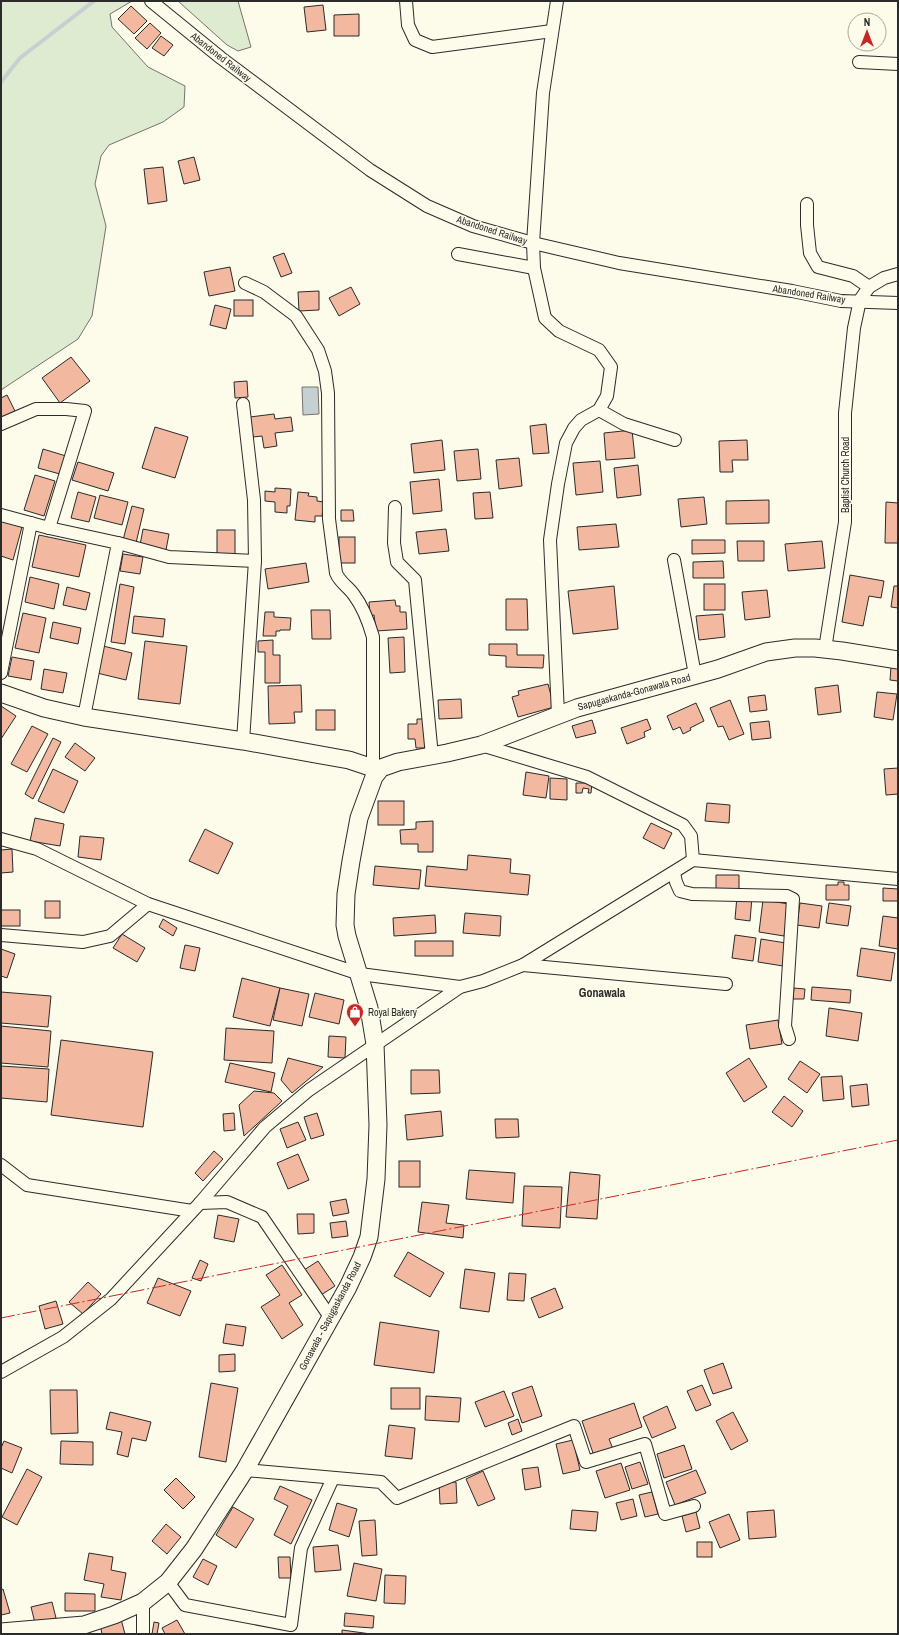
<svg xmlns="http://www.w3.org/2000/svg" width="899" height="1635" viewBox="0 0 899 1635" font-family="'Archivo Narrow',sans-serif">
<rect width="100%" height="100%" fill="#fdfbea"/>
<g fill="#deebd1" stroke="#74746e">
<polygon points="1,1 132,1 110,14 112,27 148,67 185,86 184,107 163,122 109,145 101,156 95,184 106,226 92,316 78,339 1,390"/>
<polygon points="178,1 238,1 251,47 238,51 227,45"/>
</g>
<polygon fill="#c7d0d0" stroke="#74746e" points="302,387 318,387 319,414 303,415"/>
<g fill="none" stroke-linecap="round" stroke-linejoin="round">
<polyline stroke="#c7d0d0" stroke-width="4" points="1,82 20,58 94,1"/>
</g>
<g fill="#f2b8a0" stroke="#2b2b2b">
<polygon points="323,5 326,30 307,32 304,7"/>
<polygon points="131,6 147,21 134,34 118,19"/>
<polygon points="359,14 359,36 334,36 334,15"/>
<polygon points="150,23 161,33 147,49 135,38"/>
<polygon points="161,36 173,45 164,56 152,48"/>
<polygon points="194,157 200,180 184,184 178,161"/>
<polygon points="163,167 167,201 148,204 144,169"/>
<polygon points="284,253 292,273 281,277 273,257"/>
<polygon points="230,267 235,291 209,296 204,272"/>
<polygon points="351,287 360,304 339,316 329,298"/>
<polygon points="319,291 319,310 299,311 298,292"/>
<rect x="234" y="300" width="19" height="16"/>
<polygon points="215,305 231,309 226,329 210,325"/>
<polygon points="71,357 90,381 60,403 42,378"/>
<polygon points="247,381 248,397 235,398 234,382"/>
<polygon points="7,395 15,411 1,418 1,398"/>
<polygon points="274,414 275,419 291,417 293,431 275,433 277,446 264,448 262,436 253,437 250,417"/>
<polygon points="546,424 549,453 533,454 530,426"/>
<polygon points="155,427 188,437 175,478 142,468"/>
<polygon points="632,430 635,458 606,460 604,433"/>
<polygon points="442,440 445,470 414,473 411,444"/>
<polygon points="747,440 748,460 732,460 733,472 720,472 719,441"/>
<polygon points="43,449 66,456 60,474 38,468"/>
<polygon points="478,449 481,479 457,481 454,451"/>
<polygon points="519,458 522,486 499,489 496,460"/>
<polygon points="600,461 603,492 576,495 573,463"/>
<polygon points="78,462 114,473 108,491 72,480"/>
<polygon points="638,465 641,495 617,498 614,468"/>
<polygon points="35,475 55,481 44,516 24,510"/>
<polygon points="439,479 442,511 413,514 410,482"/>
<polygon points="275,488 291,489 290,506 287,506 287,513 275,512 275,502 265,501 265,491 275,492"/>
<polygon points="78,492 96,497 89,522 71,518"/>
<polygon points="298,492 309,493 308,496 317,497 317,501 324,502 322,516 315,516 315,522 295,520"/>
<polygon points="490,492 493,518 475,519 473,493"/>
<polygon points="100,495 128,502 122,525 94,518"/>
<polygon points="704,497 707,524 681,527 678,499"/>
<polygon points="769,500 769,523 726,524 726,501"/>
<polygon points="886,502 898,503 898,543 885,543"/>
<polygon points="132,506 144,509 136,543 123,540"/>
<polygon points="341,510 353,510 354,521 341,521"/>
<polygon points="1,521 22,527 13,560 1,556"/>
<polygon points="616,524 619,547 579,550 577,527"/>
<polygon points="143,529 169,534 166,550 140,545"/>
<polygon points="446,529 449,551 419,554 416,532"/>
<rect x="217" y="530" width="18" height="24"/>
<polygon points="39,535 86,545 79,577 32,567"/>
<rect x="339" y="537" width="16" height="26"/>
<polygon points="692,540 725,540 725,553 692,554"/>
<polygon points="737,541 764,541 764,561 738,561"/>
<polygon points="822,541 825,568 788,571 785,544"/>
<polygon points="123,554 143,557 140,574 120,571"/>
<polygon points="723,561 724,578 693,578 693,562"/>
<polygon points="306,563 309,582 268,589 265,569"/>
<polygon points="850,575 884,581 881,598 869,596 863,626 842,622"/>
<polygon points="30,577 59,584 54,609 25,602"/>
<polygon points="120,584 134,587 125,644 111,642"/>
<rect x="704" y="584" width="21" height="26"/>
<polygon points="614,586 618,629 573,634 568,591"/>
<polygon points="894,586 898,586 898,608 891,607"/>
<polygon points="67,587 90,593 86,610 63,605"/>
<polygon points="767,590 770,617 745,620 742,592"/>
<polygon points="506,599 527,599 528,630 506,630"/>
<polygon points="395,600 396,606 400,606 400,612 406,612 407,629 376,631 374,615 370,616 369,602"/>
<polygon points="311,610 330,610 331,639 312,639"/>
<polygon points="265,612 274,612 274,617 291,618 290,630 280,630 280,631 276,631 276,636 263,636"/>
<polygon points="23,613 46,618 39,653 15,648"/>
<polygon points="723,614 725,637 699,640 696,616"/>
<polygon points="134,616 165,619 163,637 132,633"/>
<polygon points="53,622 81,628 78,644 50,638"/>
<polygon points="404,637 405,672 390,673 388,638"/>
<polygon points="273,640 273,655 280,655 280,683 265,683 265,652 258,652 258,641"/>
<polygon points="145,641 187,646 180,704 138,699"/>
<polygon points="489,644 517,644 517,655 544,655 543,668 506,667 506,656 489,655"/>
<polygon points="103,646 132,653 126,680 97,673"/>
<polygon points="12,657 34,661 31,680 8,676"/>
<polygon points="891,667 898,668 898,681 890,680"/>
<polygon points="44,669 67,673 63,693 41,689"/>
<polygon points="548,684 554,707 518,717 512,697 519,695 518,691"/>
<polygon points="301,685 302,712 294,712 295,723 269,724 268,686"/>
<polygon points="838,685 841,712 818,715 815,688"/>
<polygon points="877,692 897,694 893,720 874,717"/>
<polygon points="765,695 767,710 750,712 748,697"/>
<polygon points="461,699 462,718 439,719 438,700"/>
<polygon points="730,700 744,734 729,740 723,726 718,727 710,708"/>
<polygon points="696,703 704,721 690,728 691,730 683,734 680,727 673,730 667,716"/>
<polygon points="1,706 16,716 1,739"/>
<rect x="316" y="710" width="19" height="20"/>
<polygon points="417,719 424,719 425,748 416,748 415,739 408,739 408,724 417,724"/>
<polygon points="647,719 651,729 644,732 645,737 627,744 621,728"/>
<polygon points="592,720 596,733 576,738 572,726"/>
<polygon points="769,721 771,738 752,740 750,723"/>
<polygon points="32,726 48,734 27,772 11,764"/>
<polygon points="53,738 61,742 33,799 25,794"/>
<polygon points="75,743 95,758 85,771 65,757"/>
<polygon points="898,768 898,794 886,795 884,769"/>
<polygon points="53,769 78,781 64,813 38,801"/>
<polygon points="526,772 549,776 546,798 523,795"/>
<polygon points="550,778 567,779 567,800 550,799"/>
<polygon points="576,783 592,783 591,793 588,793 589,789 583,788 582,793 576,793"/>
<rect x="378" y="801" width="26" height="24"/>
<polygon points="707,803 730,805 729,823 705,821"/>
<polygon points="35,818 64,824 60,846 30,841"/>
<polygon points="433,821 433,852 418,852 418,844 401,844 400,830 416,829 416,822"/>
<polygon points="651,823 672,833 664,849 643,838"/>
<polygon points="205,829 233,843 218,874 189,861"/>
<polygon points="80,836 104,838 101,860 78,857"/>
<polygon points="12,849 13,872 1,873 1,850"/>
<polygon points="468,855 511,859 510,873 530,875 528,895 425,886 427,866 467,870"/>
<polygon points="375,866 421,870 419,889 373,885"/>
<polygon points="716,875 739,875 739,892 716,891"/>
<polygon points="838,882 844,882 844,885 849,885 849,900 826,900 826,885 838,885"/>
<polygon points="883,888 898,889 898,901 883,901"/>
<polygon points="737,896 752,897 750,921 735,919"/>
<polygon points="763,900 789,904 784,936 759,932"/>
<rect x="45" y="901" width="15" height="17"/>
<polygon points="800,903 822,906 819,928 797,925"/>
<polygon points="829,903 851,906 848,926 826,923"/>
<rect x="1" y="910" width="19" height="16"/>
<polygon points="465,913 501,916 500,936 463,933"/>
<polygon points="435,915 436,933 394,936 393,918"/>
<polygon points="883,916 898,918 898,949 879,946"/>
<polygon points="163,919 177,928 173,936 159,927"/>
<polygon points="122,934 145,948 137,962 113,948"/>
<polygon points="735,935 756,938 753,961 732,958"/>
<polygon points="761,939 786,943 783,966 758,962"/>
<rect x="415" y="941" width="38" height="15"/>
<polygon points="185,945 200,948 195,971 180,968"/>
<polygon points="861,948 895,953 891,981 857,976"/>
<polygon points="1,949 15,954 7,978 1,976"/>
<polygon points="242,978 280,988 270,1026 233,1017"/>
<polygon points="812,987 851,990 850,1003 811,1000"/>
<polygon points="280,988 309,994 302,1026 273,1020"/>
<polygon points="794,988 805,989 804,999 793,999"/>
<polygon points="1,992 51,996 48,1027 1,1023"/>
<polygon points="315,993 344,1000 339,1024 309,1017"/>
<polygon points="829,1008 862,1013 858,1041 826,1036"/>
<polygon points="778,1020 782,1044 750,1049 746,1025"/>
<polygon points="1,1026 51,1031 48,1067 1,1063"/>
<polygon points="226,1028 274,1031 272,1063 224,1060"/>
<polygon points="329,1036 346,1037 345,1058 328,1057"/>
<polygon points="61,1040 153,1052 143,1127 51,1115"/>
<polygon points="288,1058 323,1067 292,1093 281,1080"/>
<polygon points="749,1058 767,1087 744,1102 726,1073"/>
<polygon points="800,1061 820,1074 807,1093 788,1079"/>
<polygon points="230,1063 275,1073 271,1092 225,1082"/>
<polygon points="1,1066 49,1069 47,1102 1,1098"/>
<polygon points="411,1070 439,1070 440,1093 411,1094"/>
<polygon points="842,1076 844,1099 823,1101 821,1077"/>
<polygon points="867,1084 869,1105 852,1107 850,1086"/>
<polygon points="254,1091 274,1093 282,1101 244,1136 239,1105"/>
<polygon points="784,1096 803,1111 792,1127 772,1112"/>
<polygon points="441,1111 443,1136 407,1140 405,1115"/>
<polygon points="234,1113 235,1130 224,1131 223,1114"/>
<polygon points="317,1113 324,1135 311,1139 304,1117"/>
<polygon points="495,1119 518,1119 519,1137 496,1138"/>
<polygon points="298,1122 306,1140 287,1148 280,1129"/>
<polygon points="214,1151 223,1159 203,1181 195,1173"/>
<polygon points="298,1154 309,1180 288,1189 277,1163"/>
<rect x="399" y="1161" width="21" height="26"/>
<polygon points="469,1170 515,1173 513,1203 466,1199"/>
<polygon points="570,1172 600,1175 597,1219 566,1217"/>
<polygon points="524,1186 562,1187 560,1228 522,1226"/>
<polygon points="346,1199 349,1213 333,1216 330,1202"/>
<polygon points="422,1202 449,1205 446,1223 464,1225 463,1238 418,1232"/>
<polygon points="297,1214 314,1214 314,1233 298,1234"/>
<polygon points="218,1215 239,1219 234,1242 214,1238"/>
<polygon points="346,1221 348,1236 332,1238 330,1223"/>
<polygon points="408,1252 444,1273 430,1297 394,1276"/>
<polygon points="200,1260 208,1264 201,1281 192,1278"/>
<polygon points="318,1261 335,1286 321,1295 304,1270"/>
<polygon points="282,1265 302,1295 289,1303 303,1325 282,1339 261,1307 280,1295 266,1275"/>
<polygon points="465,1269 495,1273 489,1312 460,1308"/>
<polygon points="509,1273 526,1274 524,1301 507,1300"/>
<polygon points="158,1278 191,1291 180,1316 147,1303"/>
<polygon points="88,1282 101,1294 83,1314 69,1302"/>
<polygon points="555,1288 563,1308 539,1318 531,1298"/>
<polygon points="56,1301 63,1324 45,1329 39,1306"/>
<polygon points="380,1322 439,1331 434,1373 374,1365"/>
<polygon points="226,1324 246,1327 243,1346 223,1343"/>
<polygon points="235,1354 235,1371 219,1372 219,1355"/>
<polygon points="723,1363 732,1388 713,1394 704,1370"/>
<polygon points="211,1383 238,1388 226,1462 199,1457"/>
<polygon points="702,1385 711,1405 696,1411 687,1391"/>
<polygon points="532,1386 542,1416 522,1423 512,1393"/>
<rect x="391" y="1388" width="29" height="21"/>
<polygon points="50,1390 77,1390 78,1433 51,1434"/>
<polygon points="504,1391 514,1416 485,1427 475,1402"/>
<polygon points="426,1396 461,1398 459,1422 425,1420"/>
<polygon points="634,1403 642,1427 609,1439 613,1449 594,1456 582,1421"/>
<polygon points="667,1406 676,1428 652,1438 643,1417"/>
<polygon points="110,1412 151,1422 146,1441 132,1438 128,1457 117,1454 122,1432 106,1429"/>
<polygon points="733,1412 748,1441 731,1450 716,1421"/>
<polygon points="518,1419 522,1431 512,1435 508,1423"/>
<polygon points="389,1425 415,1428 412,1459 385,1456"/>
<polygon points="573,1440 580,1470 563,1474 556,1444"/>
<polygon points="4,1441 22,1448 12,1473 1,1468 1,1448"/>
<polygon points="61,1441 93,1442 93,1465 60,1464"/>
<polygon points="684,1445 692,1469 664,1478 657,1454"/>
<polygon points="640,1462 648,1484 632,1489 625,1467"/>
<polygon points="621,1463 630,1490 605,1498 596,1471"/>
<polygon points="538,1467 541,1487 525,1490 522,1469"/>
<polygon points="27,1469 42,1477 17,1525 2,1517"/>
<polygon points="696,1470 706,1493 675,1505 666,1482"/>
<polygon points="483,1471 495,1499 478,1506 466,1479"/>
<polygon points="176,1478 195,1497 183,1509 164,1490"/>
<polygon points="456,1482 457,1503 440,1504 439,1483"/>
<polygon points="280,1486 312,1500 291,1544 274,1535 288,1506 274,1499"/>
<polygon points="652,1492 658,1514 645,1517 639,1495"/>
<polygon points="633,1499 637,1516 621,1520 616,1503"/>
<polygon points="337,1503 357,1509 349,1537 329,1530"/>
<polygon points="233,1507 254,1519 236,1548 216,1535"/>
<polygon points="572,1510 598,1512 596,1531 570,1529"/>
<polygon points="774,1510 776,1537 749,1539 747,1512"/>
<polygon points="696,1512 700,1528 686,1532 682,1516"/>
<polygon points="729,1514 740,1540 720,1548 709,1522"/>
<polygon points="375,1520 377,1555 362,1556 359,1521"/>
<polygon points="166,1524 181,1537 167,1554 152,1541"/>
<rect x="697" y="1542" width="15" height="15"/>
<polygon points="338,1545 341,1570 315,1572 313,1547"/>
<polygon points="89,1553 113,1557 111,1570 126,1573 121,1600 101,1597 104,1584 84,1580"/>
<polygon points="278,1557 290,1557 291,1578 279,1578"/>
<polygon points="203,1559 217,1566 208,1585 193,1577"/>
<polygon points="354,1563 382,1569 376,1601 347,1596"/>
<polygon points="385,1575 406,1576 405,1604 384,1603"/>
<polygon points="3,1589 10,1613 1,1615 1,1590"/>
<polygon points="65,1593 95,1594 95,1611 65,1611"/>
<polygon points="52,1602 56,1618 35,1623 31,1607"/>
<polygon points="345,1613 374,1616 373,1628 344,1626"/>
<polygon points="121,1619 125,1634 102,1634 100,1624"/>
<polygon points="177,1620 185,1634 165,1634 162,1628"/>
<polygon points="154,1622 159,1623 157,1634 152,1634"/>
<polygon points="342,1630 371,1634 342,1634"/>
</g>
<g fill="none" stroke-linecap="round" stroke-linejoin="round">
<g stroke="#2b2b2b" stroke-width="14">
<g id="street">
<polyline points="151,1 221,58 370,170 427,206 473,226 533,243 619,263 792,291 841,301 898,303"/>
<polyline points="406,1 408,25 415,40 432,47 552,31"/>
<polyline points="557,1 543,93 533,243 534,268 545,318 559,331 599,350 611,367 607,396 599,410 581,420 574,428 566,443 558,484 550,540 558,714"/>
<polyline points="859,62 898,64"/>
<polyline points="807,204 807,225 810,253 818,267 853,276 869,287"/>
<polyline points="458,254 534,268"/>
<path d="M245,283L264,292L296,316L318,350L325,371L328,393L329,519L336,573C340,583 348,586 354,595C363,607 369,623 373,637V768"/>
<polyline points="243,404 254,500 255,561 243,741"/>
<polyline points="599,410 624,424 675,440"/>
<polyline points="1,424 36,409 66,409 85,411 49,528"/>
<polyline points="395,507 394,543 397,562 415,580 432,756"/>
<polyline points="1,515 49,528 118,543 84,717"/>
<polyline points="118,543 169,557 255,561"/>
<polyline points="674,560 695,675"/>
<polyline points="825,649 845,522 845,413 854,328 860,300 869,287 884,278 898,274"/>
<polyline points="1,673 31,523"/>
<polyline points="481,745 587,777 683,825 691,836 693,860"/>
<polyline points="1,839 37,849 148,904 360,974 460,987 483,981 523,965 693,860 898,879"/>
<polyline points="674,873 676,882 680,891 692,894 787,896 793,899 785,1026 789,1039"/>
<polyline points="1,935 83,942 110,936 148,904"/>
<polyline points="523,965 726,984"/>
<polyline points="1,1165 27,1185 192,1211"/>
<polyline points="200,1203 265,1127 309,1090 460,987"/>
<polyline points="1,1372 63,1337 111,1299 200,1203 227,1202 262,1217 330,1317"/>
<polyline points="245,1470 381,1482 397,1498 574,1426 586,1462 645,1444 665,1514 694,1506"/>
<polyline points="168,1582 185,1605 291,1625 301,1548 333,1478"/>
<polyline points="143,1602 143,1634"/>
</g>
</g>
<g stroke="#2b2b2b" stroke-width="19">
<g id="secondary">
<polyline points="1,693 44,708 84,717 243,741 349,760 373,768 377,772"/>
<polyline points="1,1632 84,1625 114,1615 143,1602 168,1582 194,1549 245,1470 348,1287 362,1257 369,1237 376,1179 378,1125 375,1044 369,1008 347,936 345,925 346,894 351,861 359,818 374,777 381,768 398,762 447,753 481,745 577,708 718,669 766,652 795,648 815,648 842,651 898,660"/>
</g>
</g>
<use href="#street" stroke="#fdfbea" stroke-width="12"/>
<use href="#secondary" stroke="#fdfbea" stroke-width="17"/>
<polyline stroke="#c62828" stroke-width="1" stroke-dasharray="14 3 2 3" stroke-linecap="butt" points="1,1318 898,1140"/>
</g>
<defs>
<g id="shop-pin" transform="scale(0.9)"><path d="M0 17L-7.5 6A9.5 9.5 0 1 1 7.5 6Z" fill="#c62828" stroke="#fdfbea"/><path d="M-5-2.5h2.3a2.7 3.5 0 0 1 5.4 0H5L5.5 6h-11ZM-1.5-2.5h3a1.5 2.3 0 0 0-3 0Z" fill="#fff"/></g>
</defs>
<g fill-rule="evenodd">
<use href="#shop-pin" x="355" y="1012"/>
</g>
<g text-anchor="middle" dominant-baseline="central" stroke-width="3" stroke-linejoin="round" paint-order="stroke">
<g font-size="10" fill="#2b2b2b" stroke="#fdfbea">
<text transform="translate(221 57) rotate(38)">Abandoned Railway</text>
<text transform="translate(492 230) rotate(18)">Abandoned Railway</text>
<text transform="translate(809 294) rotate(9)">Abandoned Railway</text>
<text transform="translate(845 475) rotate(-90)">Baptist Church Road</text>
<text transform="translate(634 692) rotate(-15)">Sapugaskanda-Gonawala Road</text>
<text transform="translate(330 1316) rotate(-62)">Gonawala - Sapugaskanda Road</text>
</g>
<g font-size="10" fill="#2b2b2b" stroke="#fdfbea" text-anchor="start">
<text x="368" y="1012">Royal Bakery</text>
</g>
<g font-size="12" font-weight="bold" fill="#2b2b2b" stroke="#fdfbea">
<text x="602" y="993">Gonawala</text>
</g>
</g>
<rect width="899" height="1635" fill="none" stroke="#2b2b2b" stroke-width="4"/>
<g transform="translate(867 32)"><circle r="19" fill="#fdfbea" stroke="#a9a89e"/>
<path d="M0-3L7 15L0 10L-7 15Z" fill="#c62828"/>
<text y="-6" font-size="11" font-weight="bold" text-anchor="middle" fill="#2b2b2b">N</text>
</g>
</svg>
